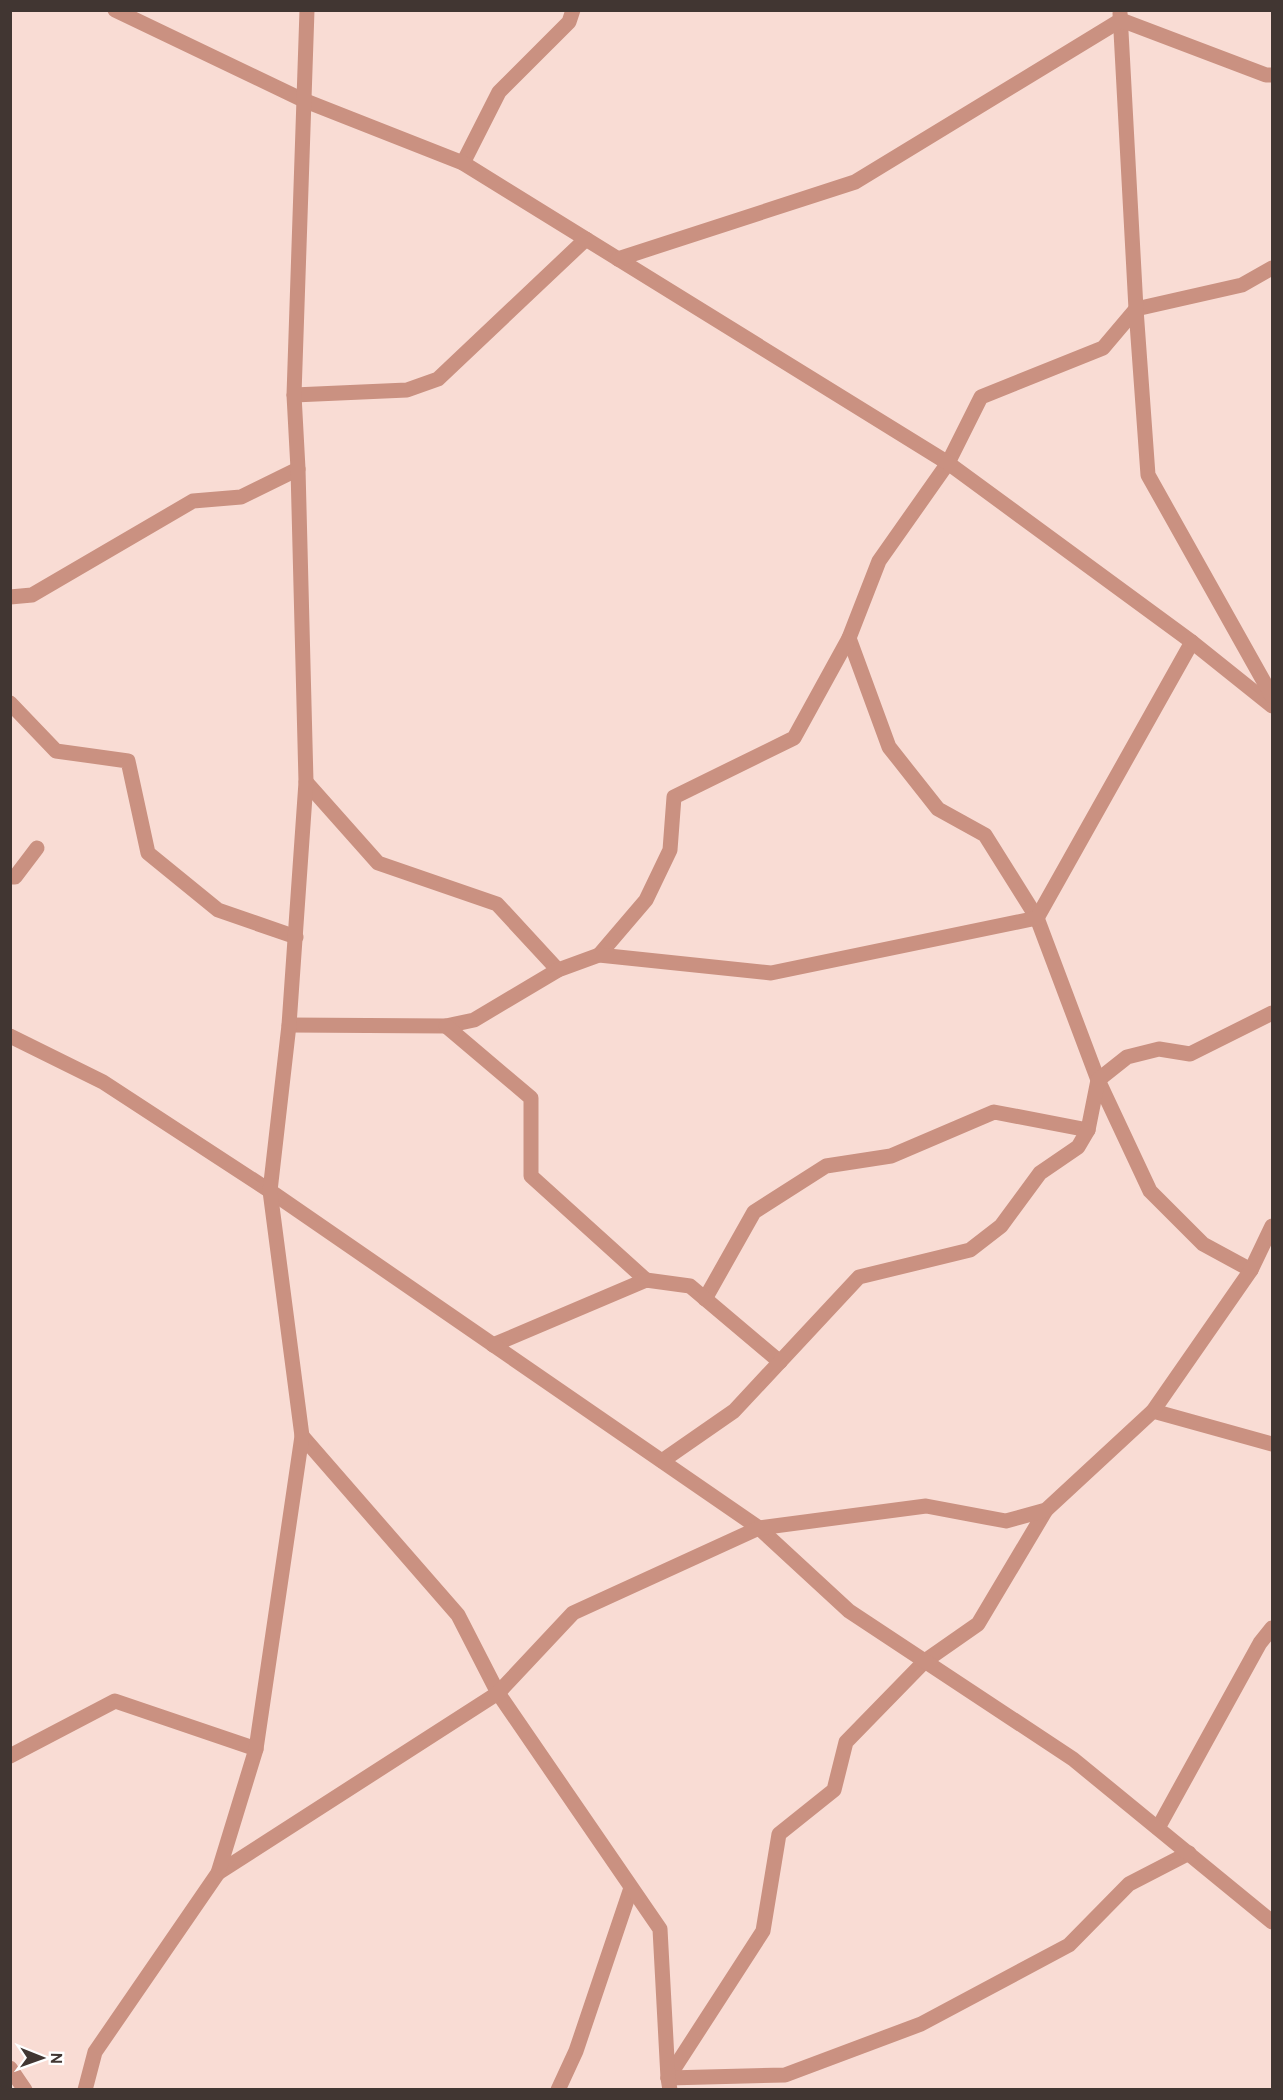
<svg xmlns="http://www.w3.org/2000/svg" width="1283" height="2100" viewBox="0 0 1283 2100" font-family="Overpass,sans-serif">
<rect width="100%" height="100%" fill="#f9dcd4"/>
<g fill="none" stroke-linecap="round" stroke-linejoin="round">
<g stroke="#ca9181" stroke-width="15">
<polyline points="463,163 499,92 569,22 573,10"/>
<polyline points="294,395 407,390 438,379 586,239"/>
<polyline points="10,597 32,595 193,501 241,497 298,469"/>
<polyline points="849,638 889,747 938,809 985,835 1037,918 1098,1080 1150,1191 1203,1244 1251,1270"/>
<polyline points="10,703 56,751 128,761 148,853 218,910 296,937"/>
<polyline points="306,782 378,863 497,904 558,970"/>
<polyline points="10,877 15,877 37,848"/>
<polyline points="599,955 646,900 670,850 674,797 794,738 849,638 879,561 948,463 981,397 1103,348 1136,309 1242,285 1272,268"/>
<polyline points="289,1025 446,1026 474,1020 558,970 599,955 771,973 1037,918 1192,642"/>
<polyline points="446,1026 531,1098 531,1176 646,1280"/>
<polyline points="705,1299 754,1212 826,1166 891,1156 994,1112 1088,1130"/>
<polyline points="493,1345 646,1280 690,1286 780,1362"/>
<polyline points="1153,1411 1272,1444"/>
<polyline points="662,1461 734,1411 859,1277 970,1250 1001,1226 1040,1173 1078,1147 1088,1130 1098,1080 1127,1057 1159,1049 1190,1054 1272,1013"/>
<polyline points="10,1756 115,1701 256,1749"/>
<polyline points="1158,1828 1260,1643 1272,1628"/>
<polyline points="668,2078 763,1931 779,1834 834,1790 846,1742 925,1661 978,1624 1046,1510"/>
<polyline points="668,2078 785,2075 921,2024 1069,1945 1129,1884 1189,1853"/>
<polyline points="558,2090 576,2051 631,1888"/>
</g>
<g stroke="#ca9181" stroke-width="15">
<polyline points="115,10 303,100 463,163 948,463 1192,642 1272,706"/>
<polyline points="1120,13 1136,309 1148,475 1272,696"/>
<polyline points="618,259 855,182 1121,20 1266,75 1272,75"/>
<polyline points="10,1036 103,1082 270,1191 759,1528 849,1611 1073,1759 1272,1922"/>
<polyline points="302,1436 458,1615 498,1693 660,1929 668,2078 670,2090"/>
<polyline points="218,1873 498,1693 573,1613 759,1528 926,1506 1006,1521 1046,1510 1153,1411 1251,1270 1272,1226"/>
<polyline points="10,2068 25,2090"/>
<polyline points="85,2090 95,2052 218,1873 256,1749 302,1436 270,1191 289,1025 306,782 298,469 294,395 307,10"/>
</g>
</g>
<rect width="1283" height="2100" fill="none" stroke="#413632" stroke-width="24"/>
<g transform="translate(42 2058) rotate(91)" stroke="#ffffff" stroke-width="4.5" paint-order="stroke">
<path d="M0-4.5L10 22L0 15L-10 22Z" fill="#413632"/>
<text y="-9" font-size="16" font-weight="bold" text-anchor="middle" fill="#413632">N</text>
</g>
</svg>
